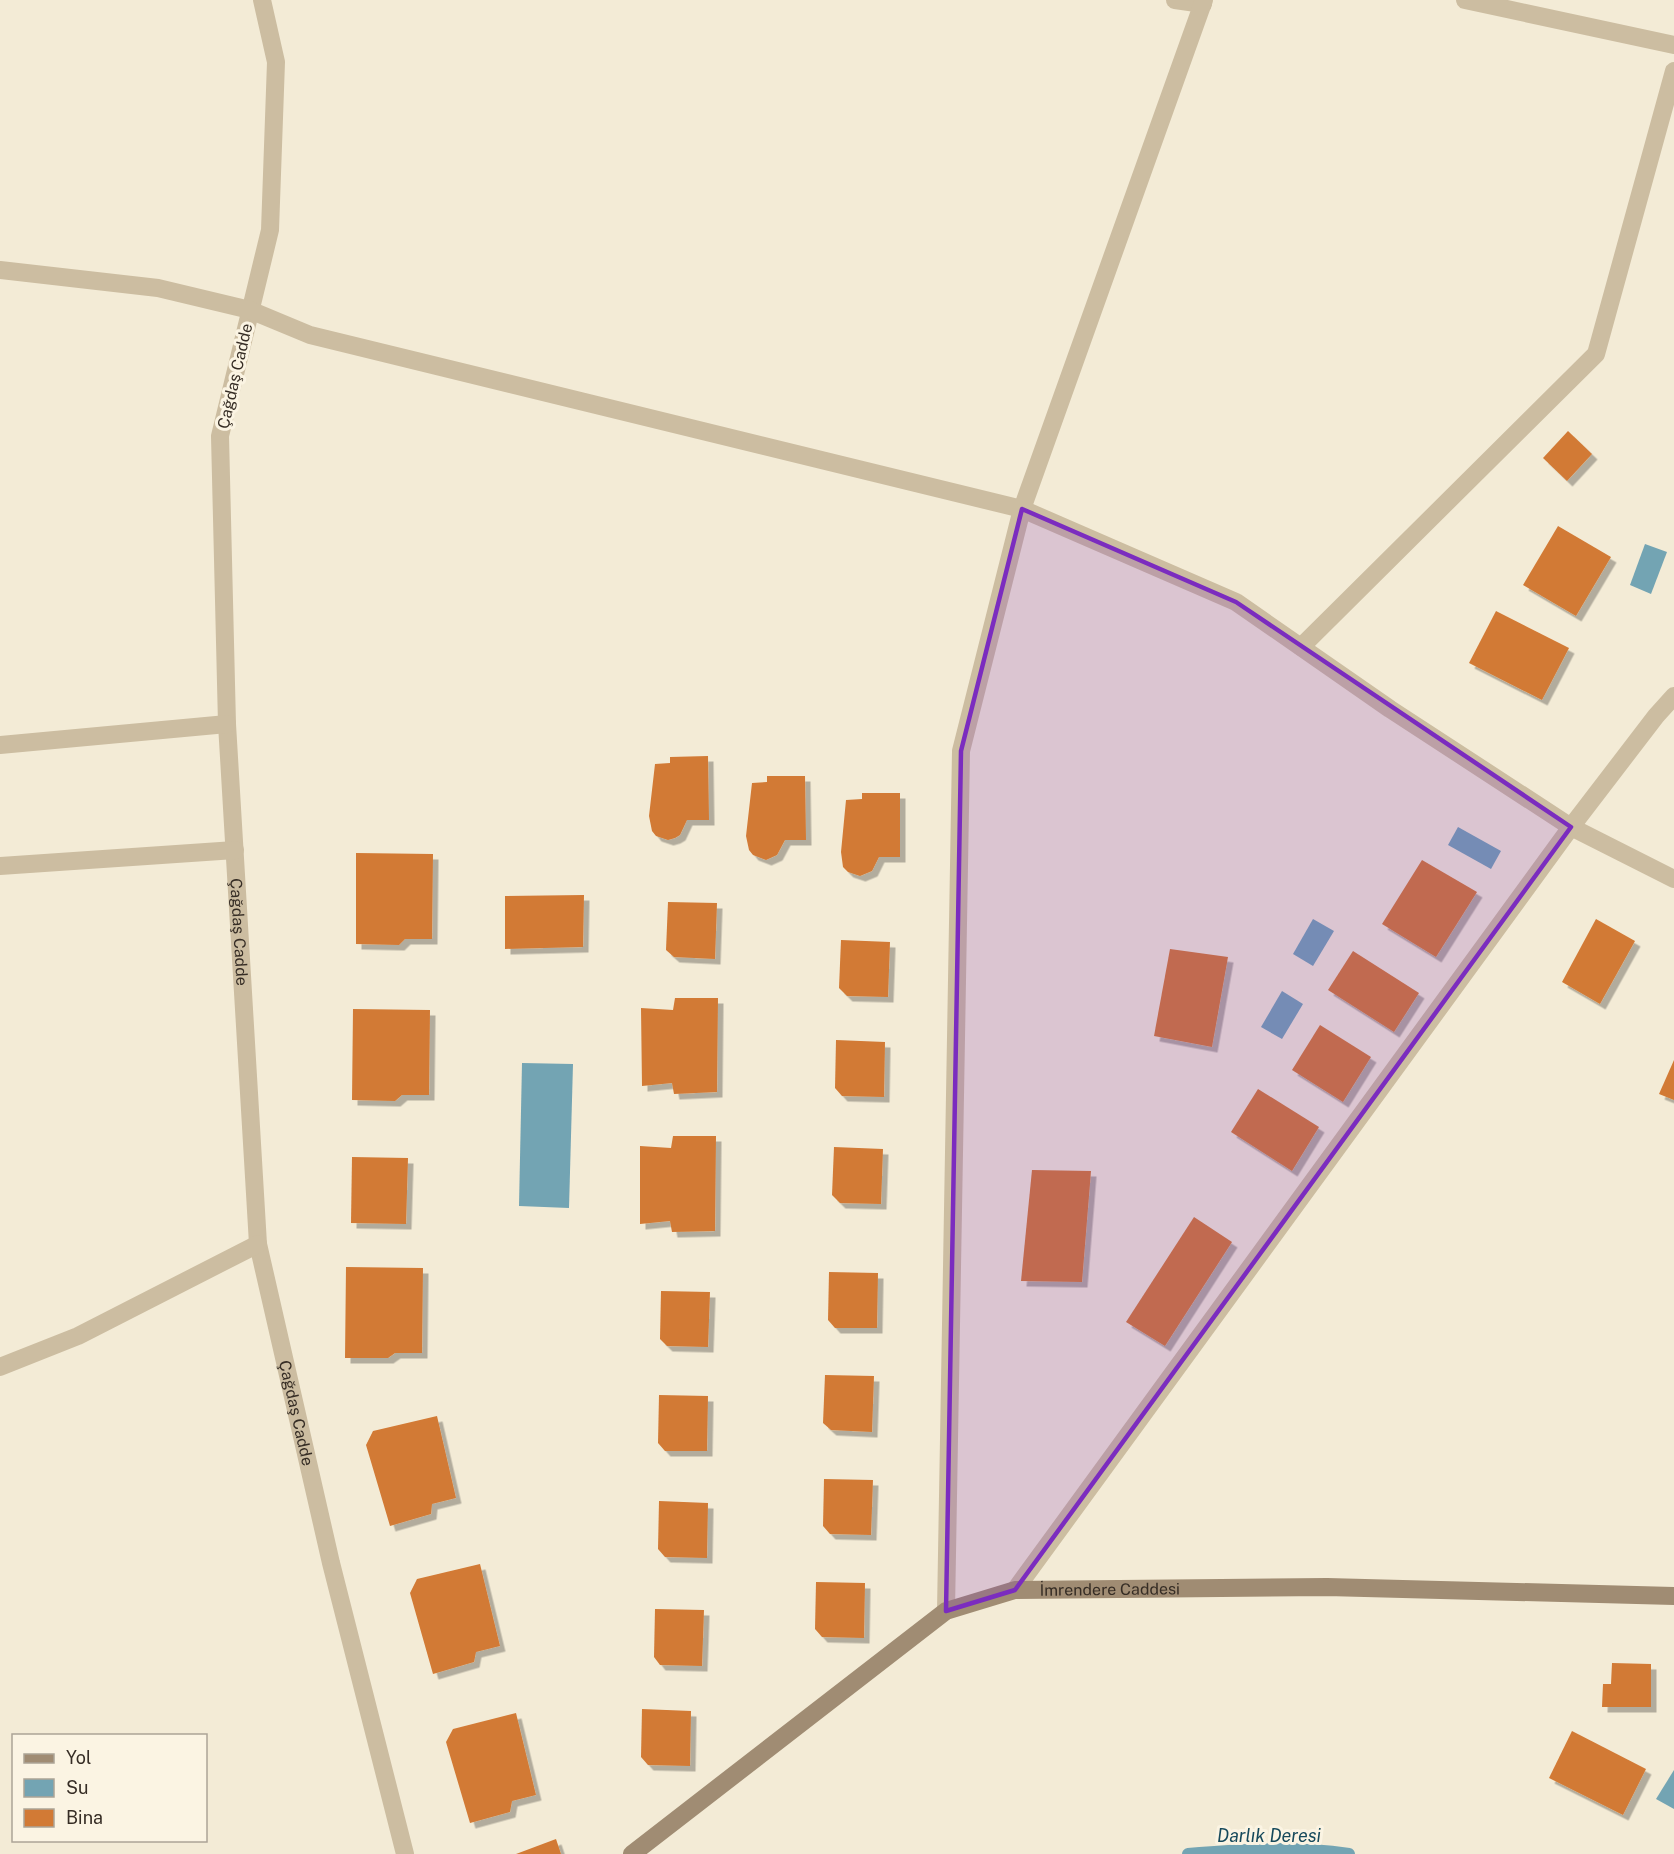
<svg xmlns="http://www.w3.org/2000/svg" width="1674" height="1854" viewBox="0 0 1674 1854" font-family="'Public Sans',sans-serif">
<defs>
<filter id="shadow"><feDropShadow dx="5.5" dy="5.5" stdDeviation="0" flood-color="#0004"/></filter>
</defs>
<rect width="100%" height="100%" fill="#f3ebd6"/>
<g fill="#73a4b3">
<polygon points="1645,544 1667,552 1651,594 1630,585"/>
<polygon points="1458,827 1501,851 1491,869 1448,845"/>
<polygon points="1313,919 1334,931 1313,966 1293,954"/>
<polygon points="1282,991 1303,1004 1282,1039 1261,1027"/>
<polygon points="522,1063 573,1064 569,1208 519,1206"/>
<polygon points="1674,1770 1674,1809 1656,1799"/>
</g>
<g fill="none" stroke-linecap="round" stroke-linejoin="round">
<path stroke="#73a4b3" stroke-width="12" d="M1188,1854C1242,1849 1295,1846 1349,1854"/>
</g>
<g fill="#d27a35" filter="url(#shadow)">
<polygon points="1568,431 1592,454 1567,481 1543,458"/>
<polygon points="1558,526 1611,557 1576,616 1523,585"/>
<polygon points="1496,611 1569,648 1542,700 1469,663"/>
<polygon points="708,756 709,820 687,820 680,835 675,838 668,840 656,836 652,831 649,816 655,764 670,763 670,757"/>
<polygon points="767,776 805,776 806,840 785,840 777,855 766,860 753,855 749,850 746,836 752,783 767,782"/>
<polygon points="862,793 900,793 900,857 879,857 872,871 860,876 848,872 843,867 841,852 846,800 862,799"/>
<polygon points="356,853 433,854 432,939 405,939 399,945 356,944"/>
<polygon points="1422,860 1477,892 1436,957 1382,924"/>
<polygon points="584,895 583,947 505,949 505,896"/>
<polygon points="668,902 717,903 715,959 674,957 666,950"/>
<polygon points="1596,919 1635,941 1600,1004 1562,982"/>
<polygon points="841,940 890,942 888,997 847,996 839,988"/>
<polygon points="1170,949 1228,957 1212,1047 1154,1036"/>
<polygon points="1353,951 1419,993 1394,1032 1328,990"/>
<polygon points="675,998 718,998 717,1092 674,1094 672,1083 642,1086 641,1008 673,1010"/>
<polygon points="353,1009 430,1010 429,1095 402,1095 395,1101 352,1100"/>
<polygon points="1320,1025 1371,1057 1343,1102 1292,1070"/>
<polygon points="836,1040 885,1042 884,1097 842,1096 835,1088"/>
<polygon points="1674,1060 1674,1100 1659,1094"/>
<polygon points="1258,1089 1319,1127 1292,1171 1231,1132"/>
<polygon points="673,1136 716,1136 715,1231 672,1232 670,1221 640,1224 640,1146 671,1148"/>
<polygon points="834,1147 883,1149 881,1204 840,1203 832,1195"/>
<polygon points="352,1157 408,1158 406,1224 351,1223"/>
<polygon points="1032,1170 1091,1171 1082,1282 1021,1281"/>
<polygon points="1194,1217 1232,1242 1165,1346 1126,1322"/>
<polygon points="346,1267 423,1268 422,1353 395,1353 388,1358 345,1358"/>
<polygon points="829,1272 878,1273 877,1328 835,1328 828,1320"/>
<polygon points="661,1291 710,1292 708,1347 667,1346 660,1339"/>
<polygon points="825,1375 874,1376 872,1432 831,1430 823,1423"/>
<polygon points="659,1395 708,1396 707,1451 665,1451 658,1443"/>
<polygon points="437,1416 456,1498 432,1504 431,1514 390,1526 366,1445 373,1431"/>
<polygon points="824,1479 873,1480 871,1535 830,1534 823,1526"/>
<polygon points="659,1501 708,1503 707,1558 665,1557 658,1549"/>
<polygon points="480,1564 500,1646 476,1652 474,1662 433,1674 410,1593 417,1579"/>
<polygon points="816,1582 865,1583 864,1638 822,1637 815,1629"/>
<polygon points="655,1609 704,1610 702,1666 660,1665 654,1657"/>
<polygon points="1612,1663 1651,1664 1651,1707 1602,1707 1603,1684 1611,1684"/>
<polygon points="642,1709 691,1711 690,1766 648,1765 641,1757"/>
<polygon points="516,1713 536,1795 512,1801 510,1812 470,1823 446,1742 453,1729"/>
<polygon points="1572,1731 1646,1769 1623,1815 1549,1778"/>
<polygon points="556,1839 561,1854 516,1854"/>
</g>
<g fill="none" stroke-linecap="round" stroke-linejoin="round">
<g stroke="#ccbda1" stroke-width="18">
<path id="s1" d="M262,0L276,62L270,230L220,436L227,724L258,1244L331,1563L405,1854"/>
<polyline points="1175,0 1203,4"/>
<polyline points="1465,0 1674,45"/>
<polyline points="0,270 158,288 250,310 310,335 1022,509 1236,602 1390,709 1571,827 1674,879"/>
<polyline points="1301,647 1596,354 1674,71"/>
<polyline points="0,745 227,724"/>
<polyline points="0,866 235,850"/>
<polyline points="0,1367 78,1336 258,1244"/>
<polyline points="1015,1590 1571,827 1656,716 1674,696"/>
<polyline points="946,1611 961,751 1022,509 1204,0"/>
</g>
<path stroke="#a08c73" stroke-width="18" id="s2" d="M632,1854L946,1611L1015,1590L1327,1587L1674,1596"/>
</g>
<path fill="#7b2cbf" fill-opacity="0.2" stroke="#7b2cbf" stroke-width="4.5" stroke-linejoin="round" d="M1022,509L1236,602L1571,827L1015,1590L946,1611L961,751Z"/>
<g text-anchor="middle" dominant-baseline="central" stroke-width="6" stroke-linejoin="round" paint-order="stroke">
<g font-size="16" fill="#362d25" stroke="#fbf4e3">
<text transform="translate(235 376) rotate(-77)">Çağdaş Cadde</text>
<text stroke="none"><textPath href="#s1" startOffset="940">Çağdaş Cadde</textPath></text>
<text stroke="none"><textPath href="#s1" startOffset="1426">Çağdaş Cadde</textPath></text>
<text stroke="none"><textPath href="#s2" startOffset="564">İmrendere Caddesi</textPath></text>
</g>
<g font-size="18" font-style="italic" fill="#16495b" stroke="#fbf4e3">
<text x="1269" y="1835">Darlık Deresi</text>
</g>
</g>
<rect x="12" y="1734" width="195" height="108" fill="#fbf4e3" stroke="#aca497" stroke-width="1.5"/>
<rect x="24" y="1754" width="30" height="9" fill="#a08c73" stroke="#aca497" stroke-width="1.5"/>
<text x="66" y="1764" font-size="18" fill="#362d25">Yol</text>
<rect x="24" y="1779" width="30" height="18" fill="#73a4b3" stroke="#aca497" stroke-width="1.5"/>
<text x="66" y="1794" font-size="18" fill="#362d25">Su</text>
<rect x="24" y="1809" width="30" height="18" fill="#d27a35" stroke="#aca497" stroke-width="1.5"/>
<text x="66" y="1824" font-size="18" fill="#362d25">Bina</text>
</svg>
